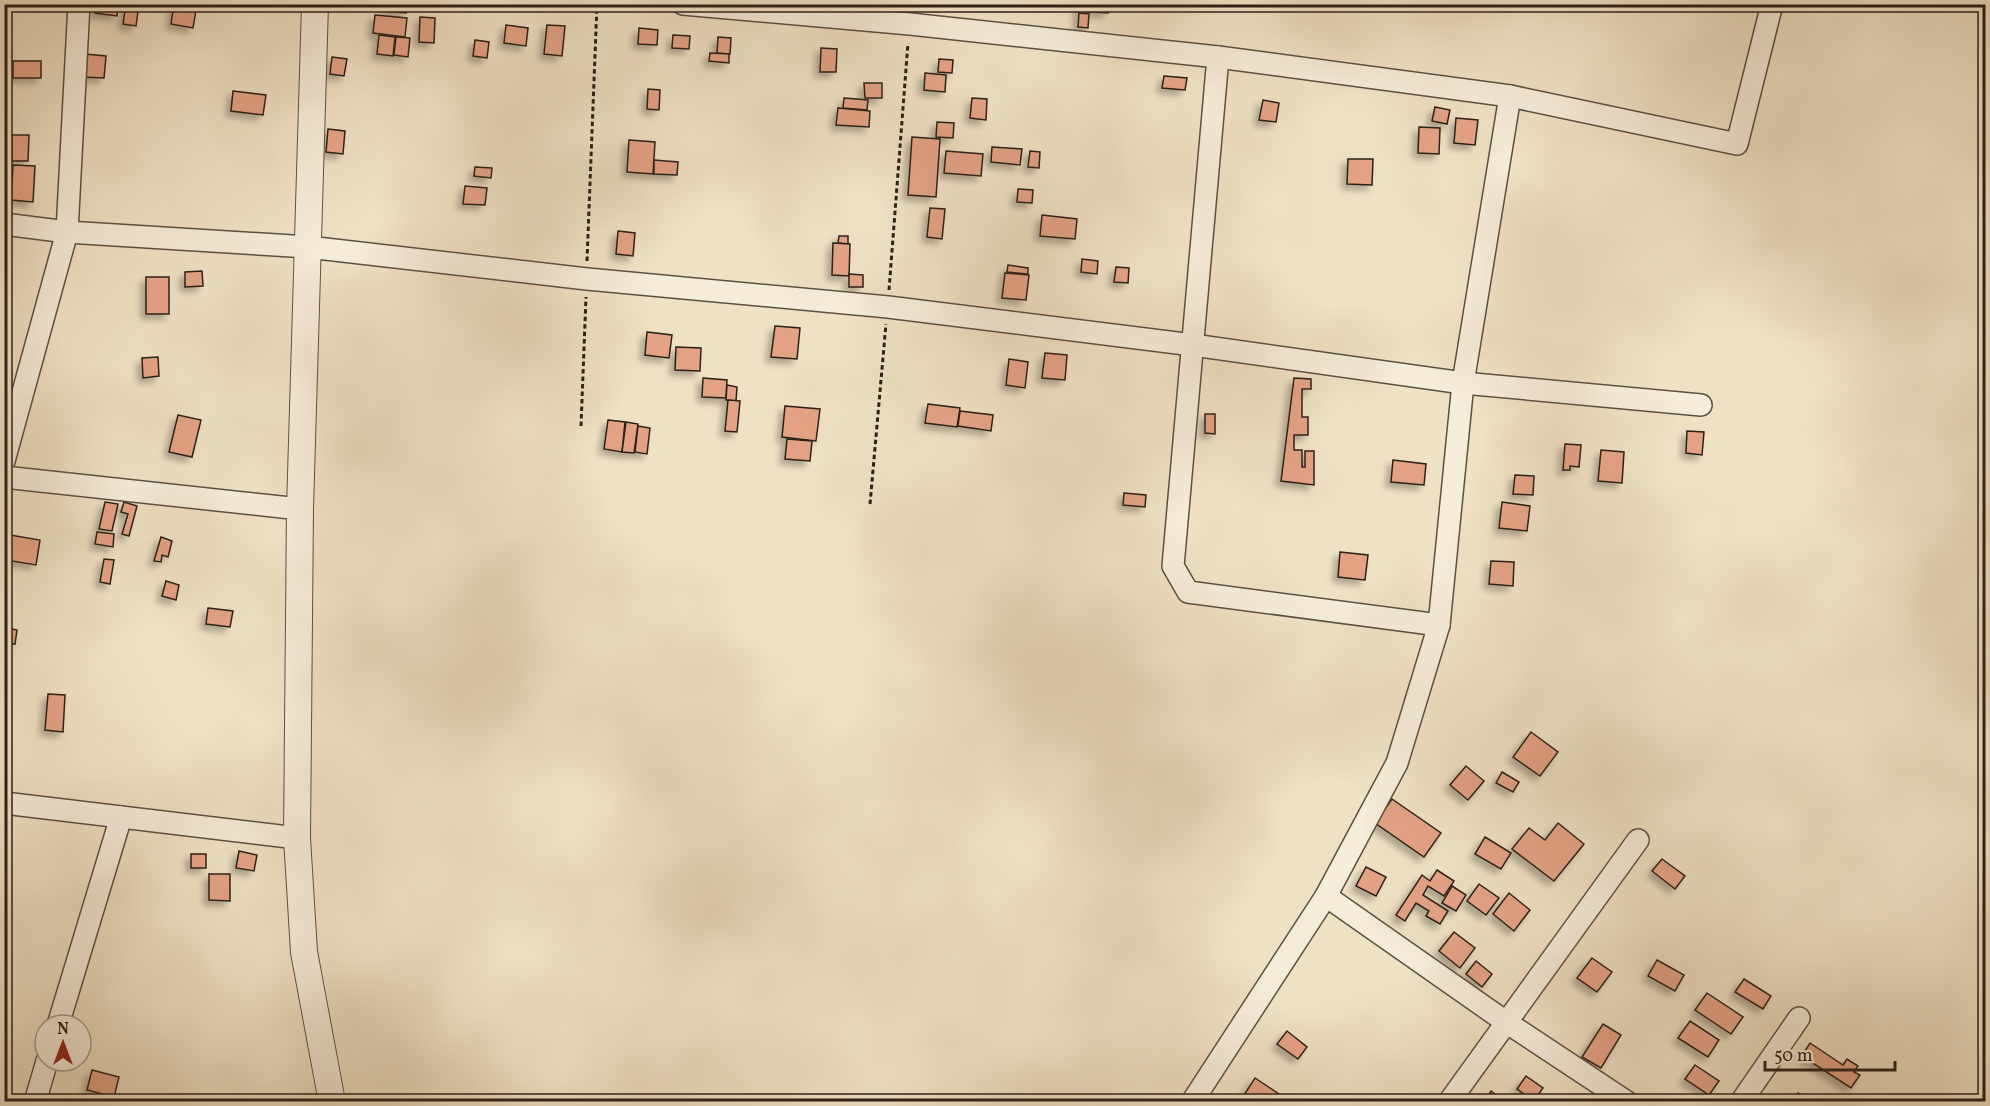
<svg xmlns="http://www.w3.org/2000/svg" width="1990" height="1106" viewBox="0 0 1990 1106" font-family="Vollkorn,serif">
<defs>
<filter id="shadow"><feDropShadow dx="-5" dy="5" stdDeviation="3" flood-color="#0004"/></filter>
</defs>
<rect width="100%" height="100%" fill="#efe1c4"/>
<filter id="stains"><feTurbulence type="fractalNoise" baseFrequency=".00333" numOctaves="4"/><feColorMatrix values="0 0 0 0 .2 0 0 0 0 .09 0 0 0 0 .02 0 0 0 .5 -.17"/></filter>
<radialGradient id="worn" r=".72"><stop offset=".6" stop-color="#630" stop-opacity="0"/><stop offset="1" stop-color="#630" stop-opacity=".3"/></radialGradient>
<g fill="#e4a285" stroke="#2c2018" stroke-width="1.5" filter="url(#shadow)">
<polygon points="97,4 118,4 117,16 95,13"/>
<polygon points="126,4 139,4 136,26 123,24"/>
<polygon points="174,4 197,4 193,28 171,24"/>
<polygon points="387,4 407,4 406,13 386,11"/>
<polygon points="1079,4 1108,4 1108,13 1078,11"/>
<polygon points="1079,13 1089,14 1088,28 1078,27"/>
<polygon points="375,15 407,18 405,37 373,33"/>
<polygon points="420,17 435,18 434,43 419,42"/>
<polygon points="506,25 528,28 526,46 504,43"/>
<polygon points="547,25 565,26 562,56 544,54"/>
<polygon points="639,28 658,30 657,45 638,44"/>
<polygon points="379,35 395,37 393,56 377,54"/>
<polygon points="673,35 690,36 689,49 672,48"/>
<polygon points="396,37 410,38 408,57 394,55"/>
<polygon points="718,37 731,38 730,54 717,53"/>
<polygon points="475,40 489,42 487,58 473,56"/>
<polygon points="821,48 837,49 836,72 820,72"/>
<polygon points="710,53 729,54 729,63 709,61"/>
<polygon points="85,54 106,56 104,78 83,77"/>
<polygon points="332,57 347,59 344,76 330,74"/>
<polygon points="939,59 953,60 952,73 938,72"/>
<rect x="13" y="61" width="28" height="17"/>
<polygon points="925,73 946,75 945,92 924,90"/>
<polygon points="1164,76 1187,78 1185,90 1162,88"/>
<polygon points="864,83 882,83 882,98 865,98"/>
<polygon points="648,89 660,90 659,110 647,109"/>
<polygon points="233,91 266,95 263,115 231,111"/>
<polygon points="844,98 868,100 867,110 843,108"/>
<polygon points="972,98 987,99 986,120 970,118"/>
<polygon points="1263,100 1279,103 1276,122 1259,120"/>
<polygon points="1435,107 1450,110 1447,124 1432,121"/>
<polygon points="838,108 870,111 869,127 836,125"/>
<polygon points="1456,118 1478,120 1475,145 1454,143"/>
<polygon points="937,122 954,123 953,138 936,137"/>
<polygon points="1419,127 1440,128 1439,154 1418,153"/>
<polygon points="328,129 345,131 343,154 326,152"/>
<polygon points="12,135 29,135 28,161 12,161"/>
<polygon points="912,137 940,139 936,197 908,195"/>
<polygon points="629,140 655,142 653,174 627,172"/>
<polygon points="992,147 1022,149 1020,165 991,162"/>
<polygon points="946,151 983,154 981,176 944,173"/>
<polygon points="1030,151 1040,152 1039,168 1028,167"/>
<polygon points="1348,159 1373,159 1372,185 1347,184"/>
<polygon points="654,160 678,162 677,175 654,174"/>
<polygon points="13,165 35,166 33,202 11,200"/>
<polygon points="475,167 492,168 491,178 474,176"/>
<polygon points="465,186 487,188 485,205 463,204"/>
<polygon points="1018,189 1033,190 1032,203 1017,202"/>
<polygon points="930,208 945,209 942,239 927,237"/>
<polygon points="1042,215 1077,219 1075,239 1040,236"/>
<polygon points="618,231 635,233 633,256 616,254"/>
<polygon points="839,236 848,236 848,244 838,243"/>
<polygon points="833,243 850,244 849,276 832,275"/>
<polygon points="1082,259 1098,261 1097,274 1081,272"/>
<polygon points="1008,265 1028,268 1028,274 1007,272"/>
<polygon points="1116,267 1129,268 1128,283 1114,282"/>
<polygon points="202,271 203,286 185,287 185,272"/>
<polygon points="1005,273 1029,275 1026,300 1002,298"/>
<polygon points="849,274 863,275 863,287 849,287"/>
<rect x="146" y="277" width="23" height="37"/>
<polygon points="775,326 800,328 797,359 771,357"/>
<polygon points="647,332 672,335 669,358 645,355"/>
<polygon points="676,347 701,348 700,371 675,370"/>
<polygon points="1045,353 1067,355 1065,380 1042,378"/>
<polygon points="158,357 159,376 143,378 142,358"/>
<polygon points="1009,359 1028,362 1025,388 1006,385"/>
<polygon points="703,378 727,380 726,398 702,397"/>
<polygon points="1294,378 1311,379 1311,389 1302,389 1302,417 1308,417 1308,435 1294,435 1294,450 1302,450 1302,467 1305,467 1305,451 1314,451 1314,485 1281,481"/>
<polygon points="727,385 737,387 736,401 726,400"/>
<polygon points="728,400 740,401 737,432 725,431"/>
<polygon points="928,404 960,408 957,427 925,423"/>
<polygon points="785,406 820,409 816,441 782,437"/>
<polygon points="960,411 993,415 991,431 958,426"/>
<polygon points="1205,414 1215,414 1215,434 1205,433"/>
<polygon points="178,415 201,420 192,457 169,452"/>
<polygon points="608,420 625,422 622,452 604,449"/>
<polygon points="626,422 638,424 634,453 622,452"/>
<polygon points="638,426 650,428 647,454 635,452"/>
<polygon points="1687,431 1704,432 1702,455 1686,453"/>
<polygon points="787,439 812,441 810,461 785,459"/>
<polygon points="1565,444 1581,445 1579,467 1570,466 1570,470 1563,470"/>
<polygon points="1601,450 1624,452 1622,483 1598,481"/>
<polygon points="1393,460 1426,464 1424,485 1391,482"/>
<polygon points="1515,475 1534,476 1533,495 1513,494"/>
<polygon points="1124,493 1146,495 1145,507 1123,505"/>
<polygon points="105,502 118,504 112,531 99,529"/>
<polygon points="124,502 137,506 129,536 122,534 128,514 121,512"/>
<polygon points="1502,502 1530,506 1527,531 1499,528"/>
<polygon points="97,532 114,534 113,547 95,544"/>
<polygon points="10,535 40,540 36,565 6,560"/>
<polygon points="161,537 172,541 168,557 162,555 161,562 154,561"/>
<polygon points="1340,552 1368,555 1365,580 1338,577"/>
<polygon points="104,559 114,560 110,584 100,582"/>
<polygon points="1491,561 1514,562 1513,586 1489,584"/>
<polygon points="166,581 179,585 176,600 162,596"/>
<polygon points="208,608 233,611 230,627 206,624"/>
<polygon points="4,627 17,630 15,644 4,642"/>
<polygon points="48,694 65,695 63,732 45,730"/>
<polygon points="1531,732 1558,752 1540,776 1513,757"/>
<polygon points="1466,766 1484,781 1468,800 1450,785"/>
<polygon points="1502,772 1519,782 1513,792 1496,783"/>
<polygon points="1392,799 1441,833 1424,857 1375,823"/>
<polygon points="1558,823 1584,844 1554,881 1512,849 1529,828 1545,840"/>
<polygon points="1485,837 1511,853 1501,869 1475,854"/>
<polygon points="239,851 257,855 254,871 236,868"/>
<rect x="191" y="854" width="15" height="14"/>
<polygon points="1662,859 1685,876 1675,889 1652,871"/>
<polygon points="1366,867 1386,877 1376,896 1356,886"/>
<polygon points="1437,870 1454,881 1444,896 1428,886 1423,895 1448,911 1440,924 1426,916 1429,911 1416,903 1405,921 1396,915 1422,875 1430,881"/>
<polygon points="209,874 230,874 230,901 209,900"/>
<polygon points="1479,884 1499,898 1486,915 1467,901"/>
<polygon points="1452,886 1466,895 1456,911 1442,903"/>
<polygon points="1509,893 1530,910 1514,931 1493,914"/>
<polygon points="1454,932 1475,948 1460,968 1439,951"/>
<polygon points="1592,958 1612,972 1597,992 1577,978"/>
<polygon points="1657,960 1684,975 1675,991 1648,976"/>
<polygon points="1476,961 1492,974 1482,987 1466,974"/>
<polygon points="1744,979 1771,996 1763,1009 1735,992"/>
<polygon points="1707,993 1743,1017 1731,1034 1695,1010"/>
<polygon points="1690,1021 1719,1040 1708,1057 1678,1038"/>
<polygon points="1603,1024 1621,1035 1601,1068 1582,1057"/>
<polygon points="1287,1031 1307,1047 1298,1059 1277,1044"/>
<polygon points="1810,1043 1843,1065 1847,1059 1858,1066 1854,1072 1860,1075 1851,1088 1802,1056"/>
<polygon points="1695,1065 1719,1081 1709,1095 1685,1079"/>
<polygon points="92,1070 119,1077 114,1097 87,1090"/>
<polygon points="1526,1076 1543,1088 1534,1101 1517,1089"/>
<polygon points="1255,1078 1282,1096 1278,1102 1254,1102 1244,1095"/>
<polygon points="1491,1091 1503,1100 1502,1102 1484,1102"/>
<polygon points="1798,1093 1813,1102 1793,1102"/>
</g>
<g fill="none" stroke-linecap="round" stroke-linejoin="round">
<g stroke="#5d5043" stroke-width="24">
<g id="minor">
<polyline points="683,4 910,24 1218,57 1510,96 1737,144 1772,4"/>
<polyline points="1218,57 1173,566 1188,592 1439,625"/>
<polyline points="4,224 67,232 308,247 587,279 888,307 1193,345 1463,383 1701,405"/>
<polyline points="4,461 67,232 79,4"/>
<polyline points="4,477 300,509"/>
<polyline points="4,803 297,838"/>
<polyline points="1326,896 1506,1022 1627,1102"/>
<polyline points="58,1025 121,817"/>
<polyline points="35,1102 47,1061"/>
<polyline points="1192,1102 1326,896 1397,763 1439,625 1463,383 1510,96"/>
<polyline points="1449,1102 1638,840"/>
<polyline points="1741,1102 1799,1018"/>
</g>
</g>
<g stroke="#5d5043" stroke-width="28">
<polyline id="tertiary" points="315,4 300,509 297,838 304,952 332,1102"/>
</g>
<g stroke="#2c2018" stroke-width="3" stroke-dasharray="4.5 3" stroke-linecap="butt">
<polyline points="587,261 597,4"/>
<polyline points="889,290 908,43"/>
<polyline points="581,426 586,297"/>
<polyline points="870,504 886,324"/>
</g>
<use href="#minor" stroke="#f5ecd9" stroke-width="21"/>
<use href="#tertiary" stroke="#f5ecd9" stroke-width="26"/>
</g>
<rect width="1990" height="1106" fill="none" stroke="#efe1c4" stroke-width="24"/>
<rect x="6" y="6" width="1978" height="1094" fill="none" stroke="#2c2018" stroke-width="3"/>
<rect x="12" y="12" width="1966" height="1082" fill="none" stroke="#2c2018" stroke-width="1.5"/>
<g transform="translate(63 1043)"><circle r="28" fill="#f5ecd9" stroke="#a59a8c" stroke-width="1.5"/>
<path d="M0-4.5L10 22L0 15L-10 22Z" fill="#8f2418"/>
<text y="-9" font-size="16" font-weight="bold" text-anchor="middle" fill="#2c2018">N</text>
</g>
<path d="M1765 1061v9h130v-9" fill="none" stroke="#2c2018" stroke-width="3"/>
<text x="1774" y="1061" font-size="18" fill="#2c2018" stroke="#f5ecd9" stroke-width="4.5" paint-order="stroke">50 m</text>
<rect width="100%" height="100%" filter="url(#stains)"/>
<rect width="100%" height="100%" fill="url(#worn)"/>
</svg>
